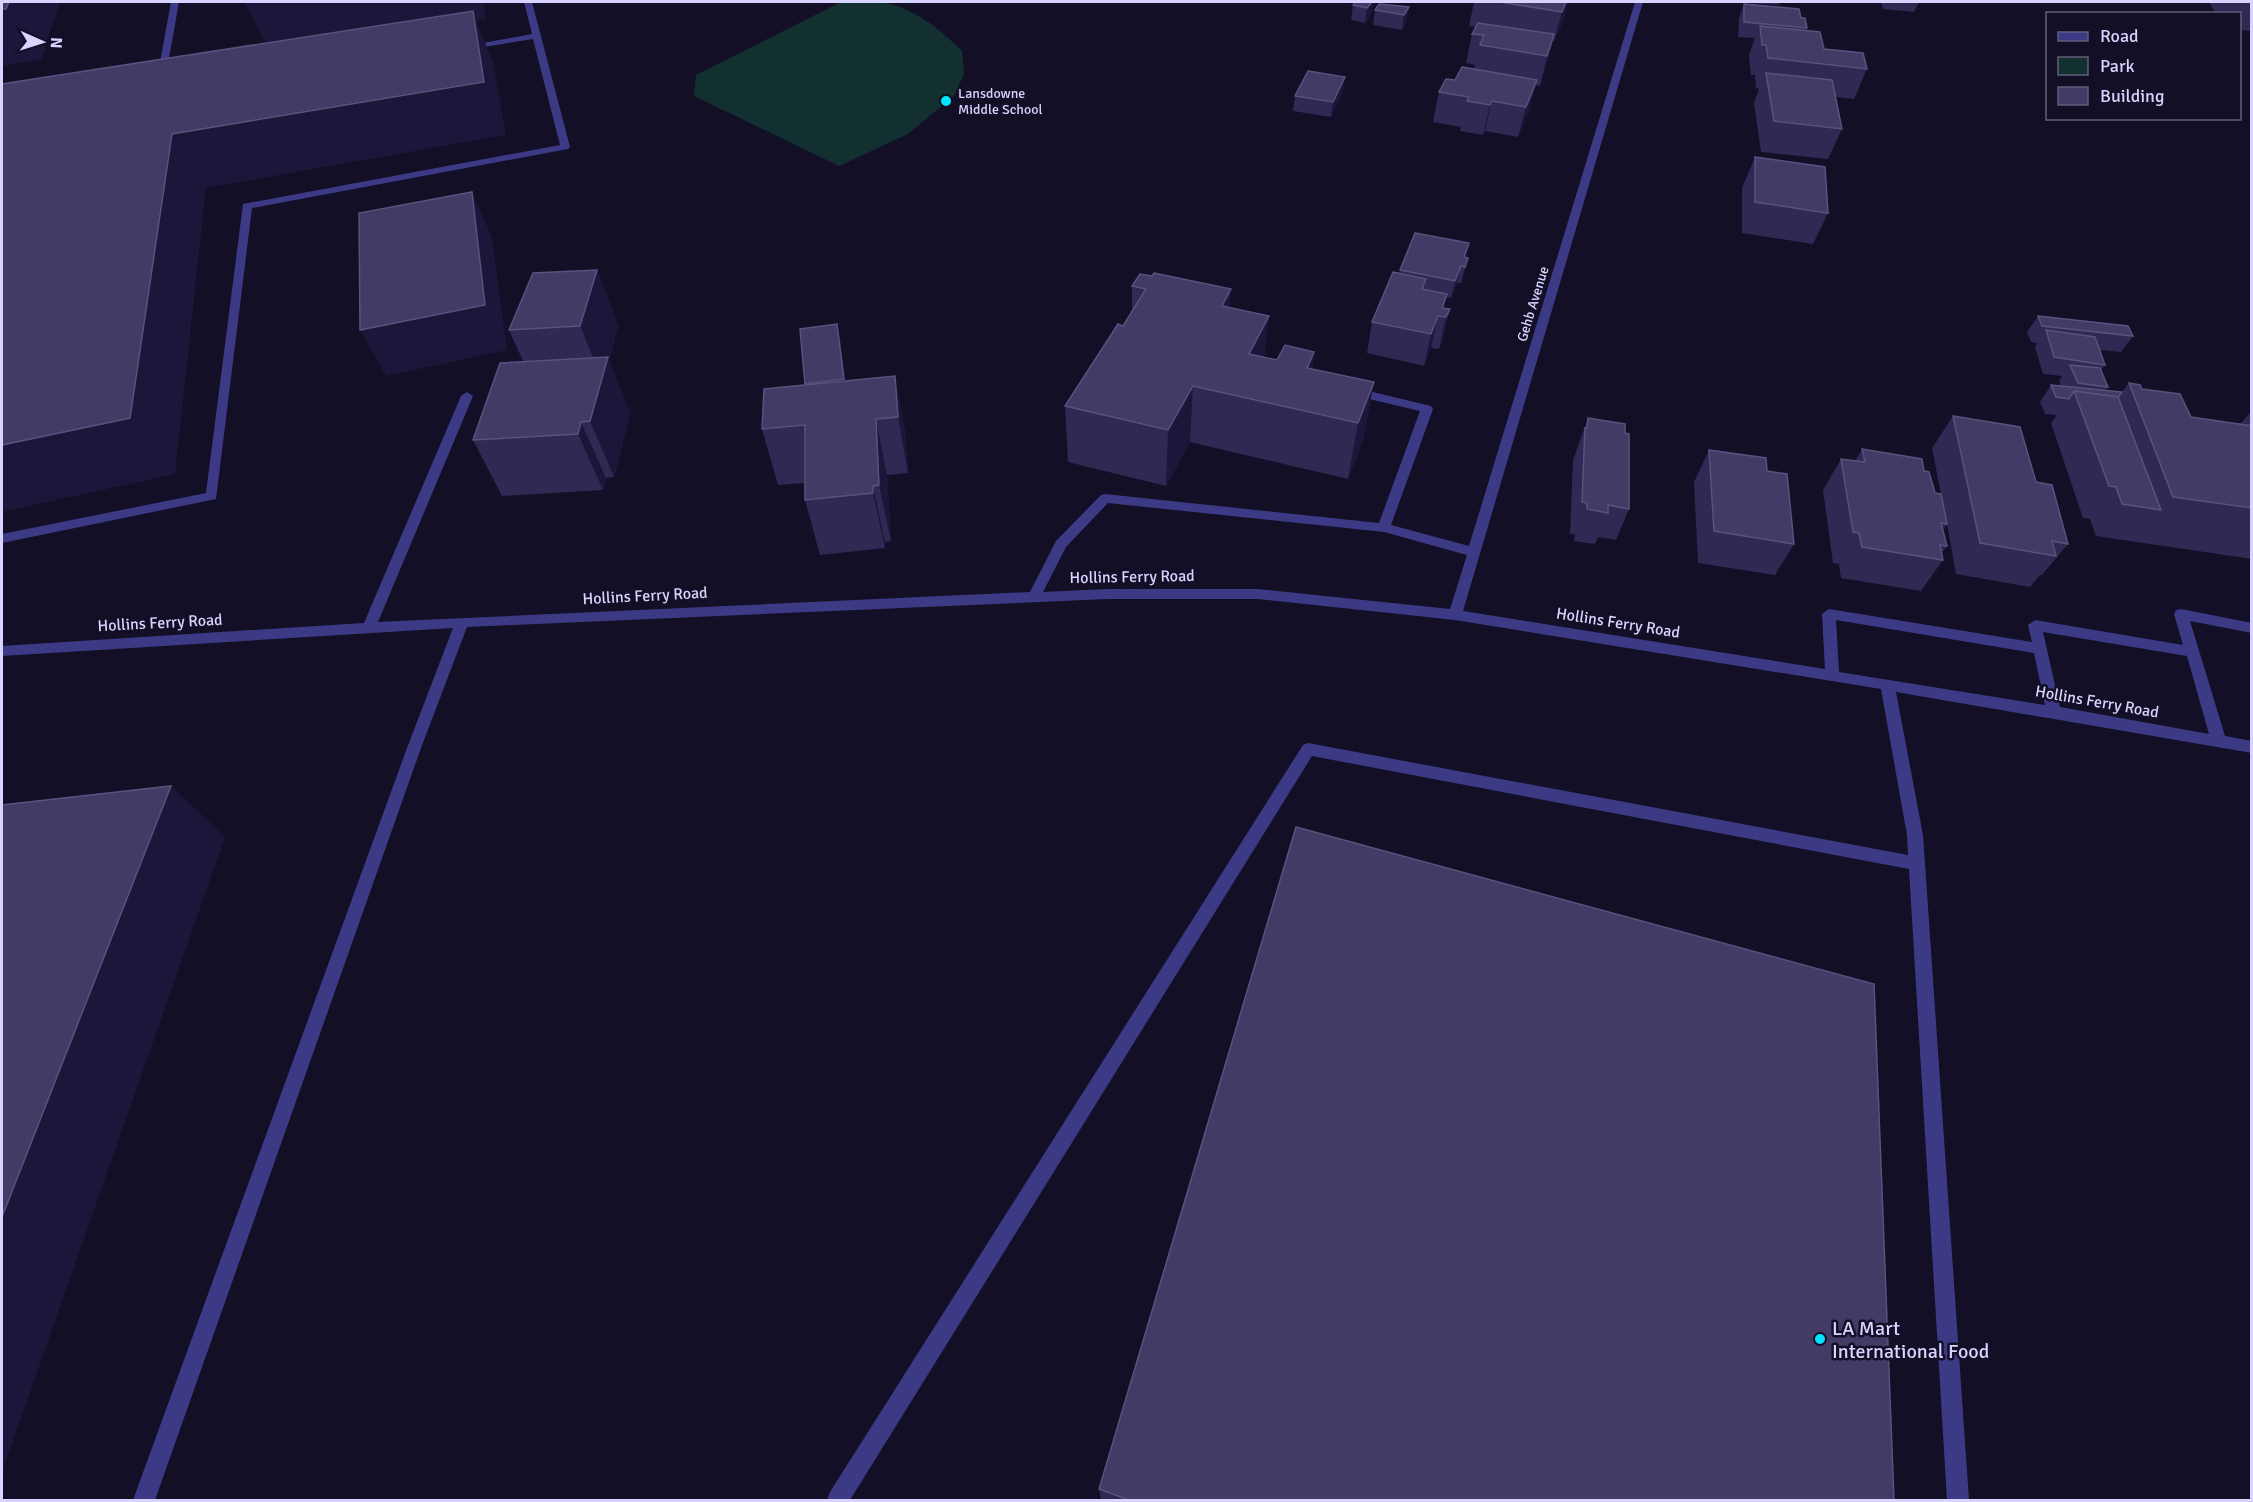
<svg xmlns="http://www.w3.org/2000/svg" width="2253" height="1502" viewBox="0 0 2253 1502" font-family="Signika,sans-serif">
<rect width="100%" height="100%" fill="#130f26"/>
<path fill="#12302f" d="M841,2C853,1 867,0 879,2C912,6 939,28 962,51L964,74L954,96L908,134L839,166L694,96L696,75Z"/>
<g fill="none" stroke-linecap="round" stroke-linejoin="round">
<g fill="#3d3a85" fill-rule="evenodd">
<polygon points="171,2 179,2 166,75 159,79 155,76 158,73"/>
<polygon points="524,2 532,2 570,147 568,149 252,208 216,499 2,543 2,534 206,493 243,204 560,145 533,39 465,50 461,47 532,34"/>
<path d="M1635,2H1643L1463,611L1825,669L1822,614L1829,609L2032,642L2028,625L2035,620L2183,645L2174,614L2176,610L2181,609L2252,623V633L2190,621L2225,736L2252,741V753L1896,692L1923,835L1969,1500H1947L1909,869L1312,756L850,1500H827L830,1492L1303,745L1308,743L1908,855L1907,835L1881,689L1455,620L1258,599H1107L467,627L421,748L155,1500H133L407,748L453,628L2,656V646L364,623L461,396L467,392L473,396L378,622L1030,592L1056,541L1101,495L1105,494L1379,523L1420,411L1348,394V388L1352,387L1431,406L1433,409L1391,525L1469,546ZM1108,503L1384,532L1467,555L1450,609L1258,589H1107L1043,592L1066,547ZM1836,620L2034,653L2045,705L1839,672ZM2043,632L2187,656L2209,734L2060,707Z"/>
</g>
</g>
<g fill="#312854">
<polygon points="1356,2 1373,2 1371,15 1365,23 1351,20 1353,5"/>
<polygon points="1474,2 1568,2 1563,21 1554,41 1553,41 1540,86 1535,85 1529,110 1518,137 1485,131 1483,135 1460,131 1461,127 1433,122 1439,92 1455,80 1474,70 1475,65 1466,63 1472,34 1475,27 1469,26"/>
<polygon points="1749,2 1780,2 1779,5 1749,3"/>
<polygon points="1881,2 1919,2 1914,12 1883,9"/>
<polygon points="2209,2 2252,2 2252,31 2240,30 2240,14 2216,14"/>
<polygon points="1744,4 1801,18 1807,28 1806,30 1824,49 1867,69 1854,99 1836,97 1842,129 1828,159 1761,152 1754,103 1759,89 1756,88 1755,75 1751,75 1749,55 1755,38 1738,37 1739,18"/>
<polygon points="1409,7 1406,22 1402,30 1373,25 1375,10"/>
<polygon points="1343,92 1331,117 1293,111 1295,96"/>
<polygon points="1755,157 1828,213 1813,244 1742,233 1742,188"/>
<polygon points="1469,243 1465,257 1468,258 1461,283 1457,283 1451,298 1446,297 1444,308 1450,309 1442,341 1439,349 1431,348 1424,366 1367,353 1372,322 1399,273 1400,270"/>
<polygon points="597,270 618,326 609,360 630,413 614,477 606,478 603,490 502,496 473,440 523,361 509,330"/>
<polygon points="1132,286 1230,308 1264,357 1277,360 1314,352 1312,369 1374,382 1363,439 1348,479 1190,442 1166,486 1068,462 1065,406 1123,326 1132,311"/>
<polygon points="2038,316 2133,336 2121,352 2100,350 2105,365 2101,370 2108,387 2104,391 2122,392 2129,383 2142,389 2191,417 2240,424 2252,411 2252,559 2096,536 2090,519 2083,518 2051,423 2057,415 2045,414 2040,402 2051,385 2061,386 2059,381 2062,376 2043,374 2035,347 2037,343 2031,342 2027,332"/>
<polygon points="840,340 845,381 895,376 905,433 908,473 887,475 891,541 885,542 885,548 820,555 805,500 805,483 778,485 762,429 805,385"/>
<polygon points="1953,416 2036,482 2068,544 2042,575 2040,575 2030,587 1956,574 1947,524 1943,530 1947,546 1942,553 1943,560 1921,591 1841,578 1839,564 1833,563 1823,490 1841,459 1855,461 1862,449 1924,471 1935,493 1941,494 1932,448"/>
<polygon points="1588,418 1629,509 1616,540 1598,537 1595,544 1574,541 1575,534 1570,534 1573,460"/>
<polygon points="1709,450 1767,471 1794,544 1775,575 1698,563 1694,482"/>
<polygon points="1099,1489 1894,1500 1101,1500"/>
</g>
<g fill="#1d163a">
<polygon points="9,2 60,2 41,60 2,66 2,9"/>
<polygon points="244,2 483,2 486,19 476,20 493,63 506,135 206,188 175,474 2,512 2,445 172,134 271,52"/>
<polygon points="1372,2 1373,2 1371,15 1365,23 1367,8"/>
<polygon points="1566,2 1568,2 1563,21 1554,41 1562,12"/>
<polygon points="1409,7 1406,22 1402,30 1404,15"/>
<polygon points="1554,34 1547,64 1540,86 1547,56"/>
<polygon points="1345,77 1343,92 1331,117 1333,102"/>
<polygon points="1537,80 1529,110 1518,137 1526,107"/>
<polygon points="1492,101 1485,131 1483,135 1490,105"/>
<polygon points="472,192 492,237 507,350 386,376 360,330"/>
<polygon points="1461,266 1457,283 1451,298 1455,281"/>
<polygon points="597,270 618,326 609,360 630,413 614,477 590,421 602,379 580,326"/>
<polygon points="1231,289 1227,345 1222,306"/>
<polygon points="1450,309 1442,341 1439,349 1446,317"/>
<polygon points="1269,316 1263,372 1249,354"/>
<polygon points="1438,316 1431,348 1424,366 1431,334"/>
<polygon points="837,324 840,340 847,395 809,400 805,384"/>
<polygon points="1314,352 1306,408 1307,368"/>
<polygon points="895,376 905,433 908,473 898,417"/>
<polygon points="1374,382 1363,439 1348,479 1358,423"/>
<polygon points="1193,386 1190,442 1166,486 1168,430"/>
<polygon points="876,419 887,475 891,541 879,485"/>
<polygon points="581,422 606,478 603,490 578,434"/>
<polygon points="873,486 885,542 885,548 873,493"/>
<polygon points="171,786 225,837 2,1472 2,1217"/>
</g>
<g fill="#433a66" stroke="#5a527e" stroke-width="1.5">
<polygon points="2,2 9,2 6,9 2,9"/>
<polygon points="1356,2 1372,2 1367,8 1353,5"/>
<polygon points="1500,2 1566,2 1562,12"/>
<polygon points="1379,4 1409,7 1404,15 1375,10"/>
<polygon points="1744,4 1799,9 1801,18 1805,18 1807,28 1744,22"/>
<polygon points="473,11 484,82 172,134 130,418 2,445 2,84"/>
<polygon points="1478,23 1554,34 1547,56 1480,45 1484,35 1472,34"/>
<polygon points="1760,26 1820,32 1824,49 1863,53 1867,69 1768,58 1766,45 1762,45"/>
<polygon points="1462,67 1537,80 1526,107 1492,101 1490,105 1467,101 1469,97 1439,92 1446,79 1455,80"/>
<polygon points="1308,71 1345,77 1333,102 1295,96"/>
<polygon points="1766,73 1832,80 1842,129 1774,121"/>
<polygon points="1755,157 1825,167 1828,213 1755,202"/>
<polygon points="472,192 485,305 360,330 359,213"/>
<polygon points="1415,233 1469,243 1464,257 1468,258 1465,267 1461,266 1455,281 1400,270"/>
<polygon points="597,270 580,326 509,330 533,273"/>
<polygon points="1393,272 1426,279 1422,289 1447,294 1442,308 1450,309 1446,317 1438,316 1431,334 1372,322"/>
<polygon points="1154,273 1231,289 1222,306 1269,316 1249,354 1277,360 1285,345 1314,352 1307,368 1374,382 1358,423 1193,386 1168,430 1065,406 1118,324 1123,326 1146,289 1132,286 1140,274 1152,276"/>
<polygon points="2038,316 2128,326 2133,336 2042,326"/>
<polygon points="837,324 844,379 805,384 800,329"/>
<polygon points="2046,330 2095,337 2105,365 2054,357"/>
<polygon points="608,357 590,421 581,422 578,434 473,440 500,363"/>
<polygon points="2070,365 2100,368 2108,387 2078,383"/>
<polygon points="895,376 898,417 876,419 879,485 873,486 873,493 805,500 805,425 762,429 764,389"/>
<polygon points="2129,383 2140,385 2142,389 2180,394 2191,417 2252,426 2252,508 2173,497"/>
<polygon points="2051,385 2122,392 2118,397 2074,391 2069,399 2056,397"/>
<polygon points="2074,391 2118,397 2161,510 2122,504 2116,487 2109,486"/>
<polygon points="1953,416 2020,427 2036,482 2052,485 2068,544 2052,541 2056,556 1980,543"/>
<polygon points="1588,418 1625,424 1625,433 1629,434 1629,509 1608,505 1608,513 1587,509 1587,503 1582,502 1585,428 1587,428"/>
<polygon points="1862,449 1922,459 1924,471 1929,472 1935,493 1941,494 1947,524 1941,523 1947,546 1940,545 1943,560 1862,547 1859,533 1853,532 1841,459 1865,462"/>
<polygon points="1709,450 1766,458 1767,471 1787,474 1794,544 1714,531"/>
<polygon points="171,786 2,1217 2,805"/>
<polygon points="1296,827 1874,984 1894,1500 1129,1500 1099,1489"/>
</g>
<g fill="#00e5ff" stroke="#130f26" stroke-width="2">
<circle cx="946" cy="101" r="6"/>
<circle cx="1820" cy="1339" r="6"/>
</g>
<g text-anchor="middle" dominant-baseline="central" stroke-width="5" stroke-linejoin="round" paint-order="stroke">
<g font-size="14" fill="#d9d4ff" stroke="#130f26" text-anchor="start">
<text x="958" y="93">Lansdowne<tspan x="958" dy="16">Middle School</tspan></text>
</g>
<g font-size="14" fill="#d9d4ff" stroke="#130f26">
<text transform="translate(1533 304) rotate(-73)">Gehb Avenue</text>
</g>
<g font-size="16" fill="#d9d4ff" stroke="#130f26">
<text transform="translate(1132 577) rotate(-1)">Hollins Ferry Road</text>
<text transform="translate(645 596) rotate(-3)">Hollins Ferry Road</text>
<text transform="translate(160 623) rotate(-3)">Hollins Ferry Road</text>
<text transform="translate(1618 623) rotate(9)">Hollins Ferry Road</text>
<text transform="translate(2097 702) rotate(10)">Hollins Ferry Road</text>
</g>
<g font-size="20" fill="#d9d4ff" stroke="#130f26" text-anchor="start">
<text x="1832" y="1328">LA Mart<tspan x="1832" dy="23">International Food</tspan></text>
</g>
</g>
<rect width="2253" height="1502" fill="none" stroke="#d9d4ff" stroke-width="6"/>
<rect x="2046" y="12" width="195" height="108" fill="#130f26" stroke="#625e7d" stroke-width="1.5"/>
<rect x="2058" y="32" width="30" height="9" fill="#3d3a85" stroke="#625e7d" stroke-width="1.5"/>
<text x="2100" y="42" font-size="18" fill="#d9d4ff">Road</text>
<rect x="2058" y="57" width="30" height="18" fill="#12302f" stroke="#625e7d" stroke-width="1.5"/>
<text x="2100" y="72" font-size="18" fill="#d9d4ff">Park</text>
<rect x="2058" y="87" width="30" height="18" fill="#433a66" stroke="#625e7d" stroke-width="1.5"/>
<text x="2100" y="102" font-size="18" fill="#d9d4ff">Building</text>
<g transform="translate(42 42) rotate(93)" stroke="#130f26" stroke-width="4.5" paint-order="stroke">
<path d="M0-4.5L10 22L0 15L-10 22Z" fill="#d9d4ff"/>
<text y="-9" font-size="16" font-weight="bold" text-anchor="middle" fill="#d9d4ff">N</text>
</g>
</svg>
